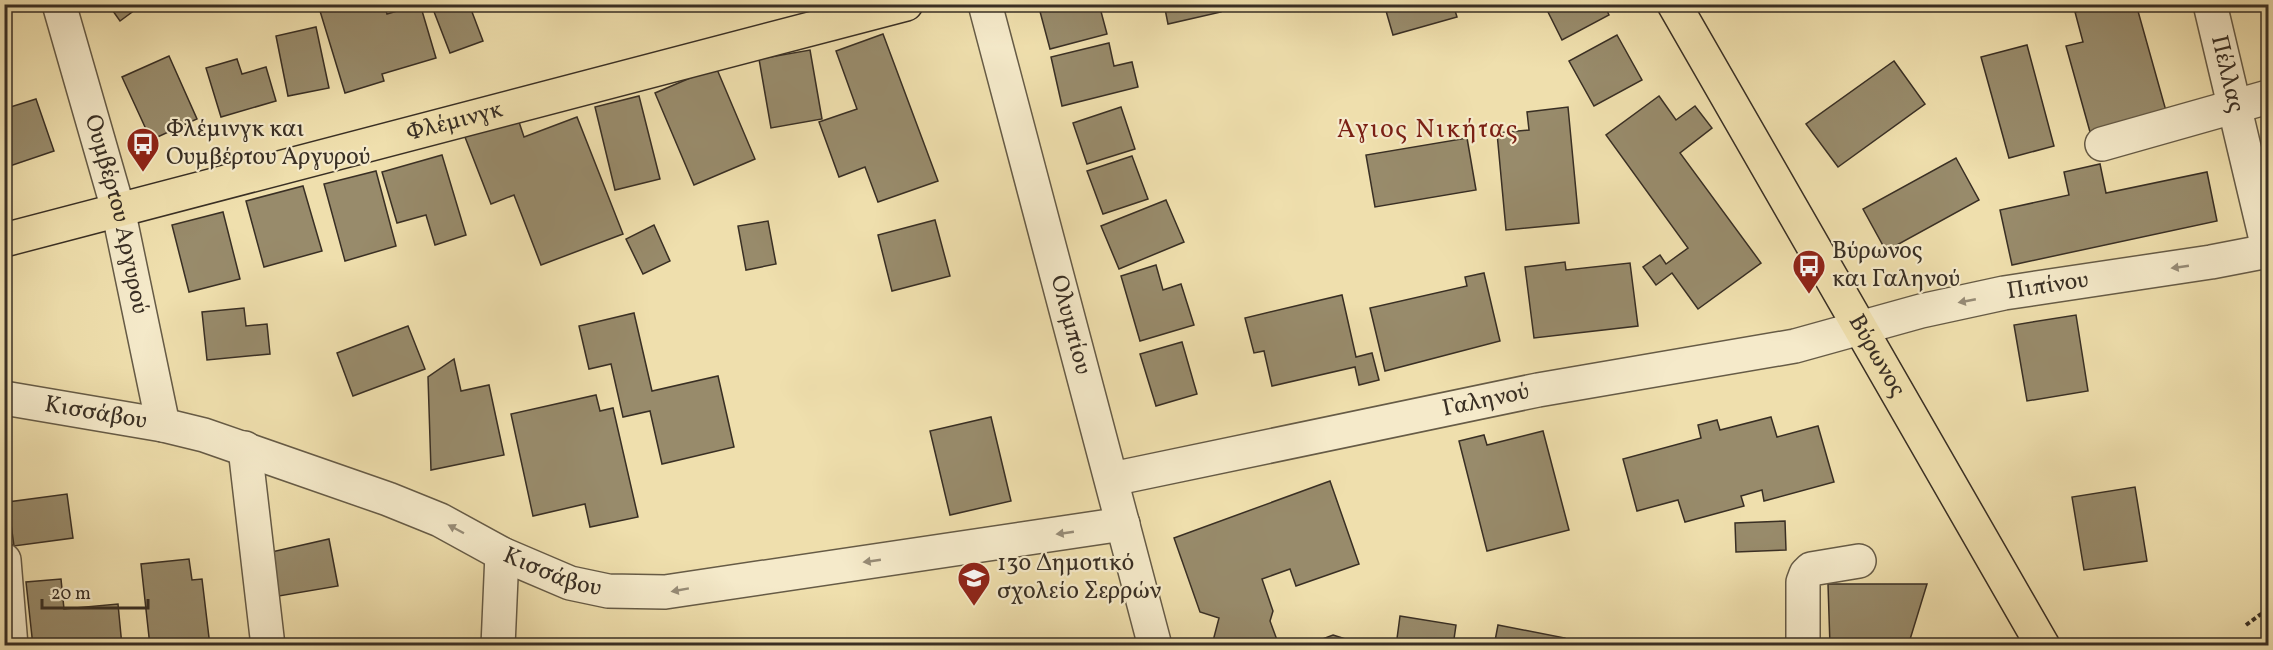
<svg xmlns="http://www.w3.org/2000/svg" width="2273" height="650" viewBox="0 0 2273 650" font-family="Vollkorn,serif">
<rect width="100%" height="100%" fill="#efdfad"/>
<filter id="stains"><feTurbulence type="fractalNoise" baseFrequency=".00333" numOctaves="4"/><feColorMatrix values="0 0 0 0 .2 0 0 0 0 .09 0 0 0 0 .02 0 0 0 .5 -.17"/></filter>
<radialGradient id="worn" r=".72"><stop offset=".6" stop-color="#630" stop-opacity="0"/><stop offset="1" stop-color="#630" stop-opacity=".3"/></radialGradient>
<g fill="#988b6b" stroke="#392f24" stroke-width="1.5">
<polygon points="108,4 143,4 120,21"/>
<polygon points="342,4 384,4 387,14 420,4 436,58 382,74 384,81 345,93 320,11"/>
<polygon points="431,4 469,4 483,41 450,53"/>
<polygon points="1038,4 1099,4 1107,34 1050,49"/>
<polygon points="1164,4 1220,4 1221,12 1168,24"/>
<polygon points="1384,4 1453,4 1457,17 1393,35"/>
<polygon points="1544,4 1604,4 1609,15 1562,40"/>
<polygon points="2101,4 2136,4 2168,118 2092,139 2066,46 2083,42 2075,12"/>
<polygon points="316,27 329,88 288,96 276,36"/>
<polygon points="883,34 938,181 878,202 865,167 839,177 819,122 857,109 836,51"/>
<polygon points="1617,35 1642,80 1594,106 1569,61"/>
<polygon points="1109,43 1114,66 1132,62 1138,87 1062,106 1051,57"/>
<polygon points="2027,45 2054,146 2009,158 1981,57"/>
<polygon points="810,50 822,119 771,128 759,59"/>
<polygon points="169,56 197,119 151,140 122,77"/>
<polygon points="237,59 242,74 266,67 276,101 221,117 206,68"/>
<polygon points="1894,61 1925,104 1838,167 1806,124"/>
<polygon points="716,67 755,159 694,185 655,93"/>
<polygon points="639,96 660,179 615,190 595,107"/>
<polygon points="1659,96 1676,120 1695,106 1712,128 1680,153 1761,263 1698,309 1672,273 1656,285 1643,267 1660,255 1666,264 1688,248 1606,135"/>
<polygon points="36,99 54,151 4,168 4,109"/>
<polygon points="1121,107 1135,149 1087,164 1073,123"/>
<polygon points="1568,107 1579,223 1506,230 1497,133 1529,130 1527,112"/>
<polygon points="516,113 524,137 577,117 623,234 541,265 514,195 491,204 463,132"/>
<polygon points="1467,138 1476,190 1375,207 1366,155"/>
<polygon points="442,155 466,235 435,245 426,215 397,223 382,172"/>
<polygon points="1132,156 1148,199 1103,214 1087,171"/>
<polygon points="1956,158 1979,200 1886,251 1863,209"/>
<polygon points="2100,164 2106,193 2207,172 2217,221 2012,265 2000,210 2069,195 2064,172"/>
<polygon points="376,171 396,246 345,261 324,184"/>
<polygon points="303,186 322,251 264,267 246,201"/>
<polygon points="1166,200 1184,242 1119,269 1101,226"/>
<polygon points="223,212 240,279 189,292 172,225"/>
<polygon points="935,220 950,276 892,291 878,235"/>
<polygon points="768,221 776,264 746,270 738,226"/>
<polygon points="654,225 670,261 643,274 626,239"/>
<polygon points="1565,262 1566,270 1630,263 1638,326 1534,338 1525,267"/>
<polygon points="1156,265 1163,290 1181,284 1194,325 1140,341 1121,276"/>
<polygon points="1484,273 1500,341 1385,371 1370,308 1467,286 1465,277"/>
<polygon points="1342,295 1356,357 1372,353 1379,380 1359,385 1355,367 1272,386 1264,351 1254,353 1245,318"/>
<polygon points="244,308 246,326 267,324 270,354 207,360 202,312"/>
<polygon points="634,313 652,391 718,376 734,447 662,464 650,411 623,417 611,364 589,369 579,326"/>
<polygon points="2076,315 2088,391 2027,401 2014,325"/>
<polygon points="408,326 425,369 353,396 337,353"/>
<polygon points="1182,342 1197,394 1156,406 1140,354"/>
<polygon points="454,359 461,391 489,385 504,455 431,470 428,377"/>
<polygon points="596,395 600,411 613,408 638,517 590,527 585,504 533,516 511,414"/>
<polygon points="991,417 1011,501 950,515 930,431"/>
<polygon points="1771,417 1777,437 1818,426 1834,482 1764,501 1762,490 1741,496 1744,506 1685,522 1678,500 1637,511 1623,459 1701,438 1698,425 1717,420 1720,430"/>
<polygon points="1543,431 1569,530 1487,551 1459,441 1484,435 1487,445"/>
<polygon points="1330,481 1359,564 1296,586 1290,569 1262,579 1273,611 1270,621 1277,640 1296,646 1205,646 1213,641 1219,618 1200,612 1174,538"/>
<polygon points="2135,487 2147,561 2084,570 2072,497"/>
<polygon points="67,494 73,538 14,546 8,502"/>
<polygon points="1785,521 1786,550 1736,552 1735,523"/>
<polygon points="329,539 338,586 279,596 267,553"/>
<polygon points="189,559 192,580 202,579 210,646 150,646 141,564"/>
<polygon points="61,579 64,609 118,604 122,646 33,646 26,582"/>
<polygon points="1828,584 1927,584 1908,646 1830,646"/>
<polygon points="1400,616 1456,625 1453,646 1396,646"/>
<polygon points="1498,625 1565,638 1564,646 1494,646"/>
<polygon points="1333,635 1349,640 1351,646 1304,646"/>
</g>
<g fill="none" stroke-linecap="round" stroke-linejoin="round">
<g stroke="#665b46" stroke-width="36">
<g id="minor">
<path id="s1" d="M59,4L118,209L163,425"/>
<path id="s2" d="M985,4L1155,646"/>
<path id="s3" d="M2210,4L2268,248"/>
<polyline points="2102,144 2268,97"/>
<path id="s4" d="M4,398L163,425L204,435L388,499L440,520L502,554L570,583L608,591L665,592L1123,524"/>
<polyline points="245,448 268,646"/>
<path id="s5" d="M1112,479L1538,390L1795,346L1921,311L2004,293L2211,262L2268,251"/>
<polyline points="4,560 11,646"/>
<polyline points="498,646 502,554"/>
<polyline points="1803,646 1803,582 1806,574 1811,569 1859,561"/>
</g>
</g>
<g stroke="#392f24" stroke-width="36">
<g id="major">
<path id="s6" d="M1674,4L2043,646"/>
<path id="s7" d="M4,240L906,4"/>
</g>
</g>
<polyline stroke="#392f24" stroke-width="4" stroke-dasharray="4.5 3" stroke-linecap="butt" points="2246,625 2268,609"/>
<use href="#minor" stroke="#f5eaca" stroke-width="33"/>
<use href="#major" stroke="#efdfad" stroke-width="33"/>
</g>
<defs><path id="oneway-solid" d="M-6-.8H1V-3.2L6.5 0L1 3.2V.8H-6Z" transform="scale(1.5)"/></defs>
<g fill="#978c77">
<use href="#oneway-solid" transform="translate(2180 267) rotate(172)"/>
<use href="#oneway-solid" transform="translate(1967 301) rotate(169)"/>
<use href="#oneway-solid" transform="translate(456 529) rotate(-152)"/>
<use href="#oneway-solid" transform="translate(1065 533) rotate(172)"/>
<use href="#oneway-solid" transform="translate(872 561) rotate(172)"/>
<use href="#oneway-solid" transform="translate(680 590) rotate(170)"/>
</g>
<defs>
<g id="bus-pin" transform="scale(1.725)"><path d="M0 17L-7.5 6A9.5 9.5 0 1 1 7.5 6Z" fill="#8f2418" stroke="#f5eaca"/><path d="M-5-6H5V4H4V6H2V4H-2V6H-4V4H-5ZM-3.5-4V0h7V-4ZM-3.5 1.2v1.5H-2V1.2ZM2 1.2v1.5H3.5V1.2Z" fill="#fff"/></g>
<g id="school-pin" transform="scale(1.725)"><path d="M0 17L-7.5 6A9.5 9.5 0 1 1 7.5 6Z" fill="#8f2418" stroke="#f5eaca"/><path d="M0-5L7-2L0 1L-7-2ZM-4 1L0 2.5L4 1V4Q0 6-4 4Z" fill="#fff"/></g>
</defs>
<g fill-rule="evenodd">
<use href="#bus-pin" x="143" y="144"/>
<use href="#bus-pin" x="1809" y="266"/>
<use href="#school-pin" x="974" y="578"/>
</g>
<g text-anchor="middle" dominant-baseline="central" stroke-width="4.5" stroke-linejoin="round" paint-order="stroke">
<g font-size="24" fill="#392f24" stroke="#f5eaca">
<text stroke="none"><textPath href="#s3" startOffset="72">Πέλλας</textPath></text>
<text stroke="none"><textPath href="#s7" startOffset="466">Φλέμινγκ</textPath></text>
<text stroke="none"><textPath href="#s1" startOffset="218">Ουμβέρτου Αργυρού</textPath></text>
<text stroke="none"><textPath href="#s5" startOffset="956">Πιπίνου</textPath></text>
<text stroke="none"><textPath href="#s2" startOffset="332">Ολυμπίου</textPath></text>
<text stroke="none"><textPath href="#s6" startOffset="406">Βύρωνος</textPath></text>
<text stroke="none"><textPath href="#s5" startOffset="382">Γαληνού</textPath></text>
<text stroke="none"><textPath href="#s4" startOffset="93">Κισσάβου</textPath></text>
<text stroke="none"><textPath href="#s4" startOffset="579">Κισσάβου</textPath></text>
</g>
<g font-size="24" fill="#392f24" stroke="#f5eaca" text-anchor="start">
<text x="166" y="130">Φλέμινγκ και<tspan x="166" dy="28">Ουμβέρτου Αργυρού</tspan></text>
<text x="1832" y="252">Βύρωνος<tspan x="1832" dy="28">και Γαληνού</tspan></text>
<text x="997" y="564">13ο Δημοτικό<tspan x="997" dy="28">σχολείο Σερρών</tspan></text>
</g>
<g font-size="26" letter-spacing="1.5" fill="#7a1f14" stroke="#f5eaca">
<text x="1428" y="130">Άγιος Νικήτας</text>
</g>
</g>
<rect width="2273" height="650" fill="none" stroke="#efdfad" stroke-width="24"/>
<rect x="6" y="6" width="2261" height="638" fill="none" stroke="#392f24" stroke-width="3"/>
<rect x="12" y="12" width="2249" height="626" fill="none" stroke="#392f24" stroke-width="1.5"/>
<path d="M42 599v9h106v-9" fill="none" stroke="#392f24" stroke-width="3"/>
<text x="51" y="599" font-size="18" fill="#392f24" stroke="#f5eaca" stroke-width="4.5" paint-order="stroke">20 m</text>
<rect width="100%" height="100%" filter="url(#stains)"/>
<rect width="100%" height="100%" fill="url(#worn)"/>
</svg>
